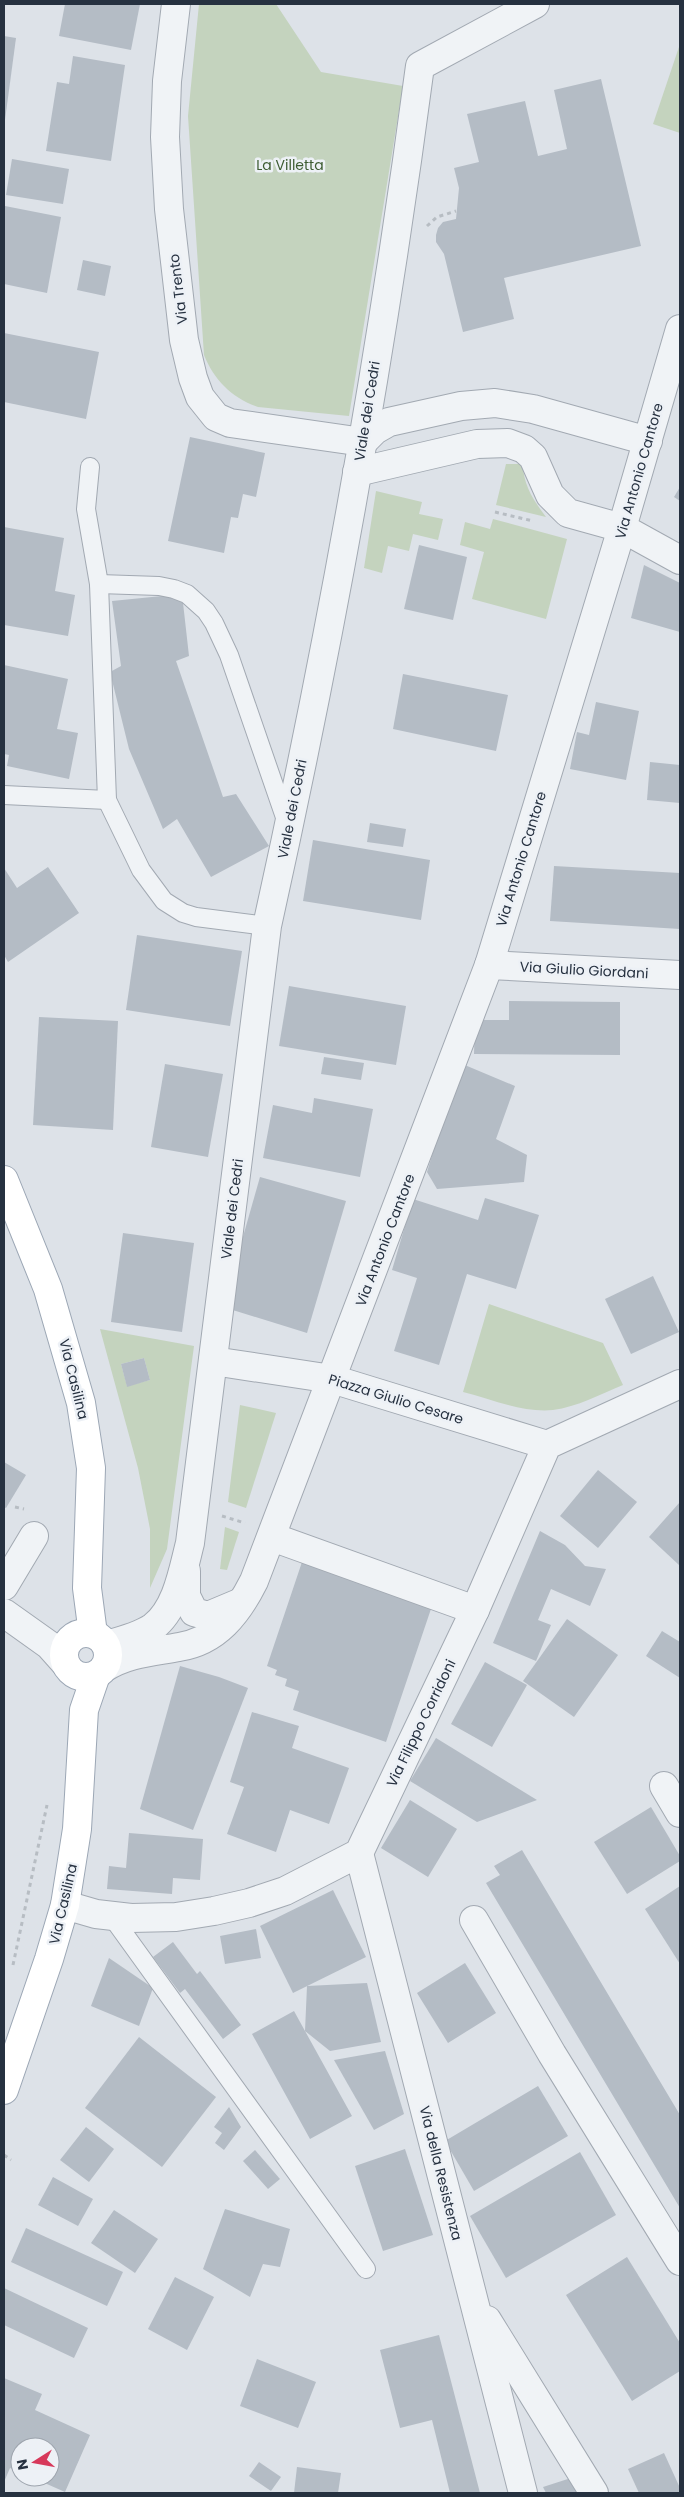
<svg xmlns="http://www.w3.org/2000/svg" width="684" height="2497" viewBox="0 0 684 2497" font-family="Poppins,sans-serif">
<rect width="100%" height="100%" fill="#dde2e8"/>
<g fill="#c4d3be" fill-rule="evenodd">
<path d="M199,4H276L321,72L403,86L349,416L258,407C232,398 214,380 204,355L188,116Z"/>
<polygon points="680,44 680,133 653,124"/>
<path d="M506,464H523C523,485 534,501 546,517L496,505Z"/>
<polygon points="376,491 422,502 419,514 443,519 438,540 413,534 409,551 388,546 382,573 364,568"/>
<polygon points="493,519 567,539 546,619 472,599 484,552 460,545 465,522 490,529"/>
<path d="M489,1304L603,1343L623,1385C601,1394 577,1407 553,1410C523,1413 491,1399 463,1392Z"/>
<path d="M100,1329L194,1346L167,1549L150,1588V1529L138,1468ZM144,1358L150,1380L127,1386L121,1364Z"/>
<polygon points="240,1405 276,1413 246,1508 228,1502"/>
<polygon points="225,1527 239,1532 227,1570 220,1569"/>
</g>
<g fill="#b4bcc5">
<polygon points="65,4 140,4 131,50 59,36"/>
<polygon points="4,36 16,38 5,120 4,120"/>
<polygon points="73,56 125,65 111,161 46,151 57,82 69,84"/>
<polygon points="601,79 641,246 504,278 514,319 463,332 444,254 436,242 436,235 438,228 443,222 456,219 459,188 454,168 479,162 467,114 525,101 538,156 567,149 554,90"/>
<polygon points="12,159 69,169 63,204 6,195"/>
<polygon points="5,206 61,217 47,293 4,284"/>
<polygon points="83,260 111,266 105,296 77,290"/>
<polygon points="4,333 99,352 86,419 4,402"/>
<polygon points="190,437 265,453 256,497 243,494 238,518 231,517 224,553 168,541"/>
<polygon points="680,487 680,501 674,497"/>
<polygon points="4,527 64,538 55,591 75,595 68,636 4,625"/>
<polygon points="419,545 467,557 453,620 404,609"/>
<polygon points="644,565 680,583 680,632 631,618"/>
<polygon points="182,594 189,656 176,661 223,797 236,794 269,846 211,877 177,819 163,829 129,749 110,672 121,666 112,601"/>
<polygon points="4,665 68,679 57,729 78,733 69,779 7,766 9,755 4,754"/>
<polygon points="403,674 508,695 496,751 393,729"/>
<polygon points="596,702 639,711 626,780 570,769 577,732 589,735"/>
<polygon points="650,762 680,765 680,803 647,800"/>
<polygon points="370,823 406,829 403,847 367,842"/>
<polygon points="313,840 430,860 421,920 303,901"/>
<polygon points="554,866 680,873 680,929 550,921"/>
<polygon points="48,867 79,913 8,962 4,955 4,868 17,888"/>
<polygon points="137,935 242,951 230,1026 126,1010"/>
<polygon points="289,986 406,1006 396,1065 279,1046"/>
<polygon points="509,1001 620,1002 620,1055 474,1054 475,1020 509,1020"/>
<polygon points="39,1017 118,1021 113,1130 33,1125"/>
<polygon points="324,1057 364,1063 361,1080 321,1074"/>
<polygon points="460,1063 515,1086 496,1139 527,1155 524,1182 437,1189 427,1172"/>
<polygon points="165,1064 223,1074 208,1157 151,1147"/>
<polygon points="314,1098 373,1109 360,1177 263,1158 273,1105 312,1113"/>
<polygon points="260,1177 346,1201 307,1333 223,1307"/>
<polygon points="485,1198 539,1215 516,1289 467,1274 439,1365 394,1351 417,1278 392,1270 413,1199 478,1220"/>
<polygon points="123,1233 194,1243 182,1332 111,1322"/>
<polygon points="653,1276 679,1332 631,1354 605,1299"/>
<polygon points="144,1358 150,1380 127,1387 121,1364"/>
<polygon points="4,1462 26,1475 6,1508 4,1507"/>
<polygon points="598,1470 637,1502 598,1548 560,1516"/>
<polygon points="680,1502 680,1563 679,1565 649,1537"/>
<polygon points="540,1531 565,1545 585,1566 606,1569 590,1606 551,1589 538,1620 551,1625 536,1661 493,1643"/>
<polygon points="303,1559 433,1603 386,1742 293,1710 299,1691 285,1686 287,1679 275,1675 277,1670 267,1666"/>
<polygon points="567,1619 618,1655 574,1717 523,1681"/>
<polygon points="662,1631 680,1642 680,1678 646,1656"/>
<polygon points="485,1662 527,1685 492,1747 451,1724"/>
<polygon points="180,1666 219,1677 248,1688 193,1830 140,1809"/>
<polygon points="252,1712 299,1726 292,1748 349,1768 329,1824 290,1810 276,1852 227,1834 244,1787 230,1782"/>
<polygon points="436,1738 537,1800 477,1822 410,1781"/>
<polygon points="410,1800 457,1829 428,1877 381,1848"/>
<polygon points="651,1807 680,1856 680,1861 627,1894 594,1842"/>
<polygon points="129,1833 203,1839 200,1880 173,1878 172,1894 107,1889 109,1866 126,1868"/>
<polygon points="522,1850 680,2115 680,2208 486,1883 500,1875 494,1866"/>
<polygon points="680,1886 680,1964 645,1909"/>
<polygon points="333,1890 366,1957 293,1993 260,1926"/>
<polygon points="256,1929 261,1958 225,1964 220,1936"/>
<polygon points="173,1942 197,1974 200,1971 241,2025 223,2039 185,1989 180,1993 153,1957"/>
<polygon points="109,1958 153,1988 139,2026 91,2006"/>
<polygon points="465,1963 496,2013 448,2043 417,1993"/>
<polygon points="367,1983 381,2042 330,2051 305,2031 352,2116 310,2139 252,2034 294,2011 305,2031 307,1986"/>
<polygon points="139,2037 216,2097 162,2167 85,2108"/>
<polygon points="385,2051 404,2114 374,2130 334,2060"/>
<polygon points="538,2086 568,2136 474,2191 445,2141"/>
<polygon points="229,2107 241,2127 224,2150 215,2143 222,2133 214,2127"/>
<polygon points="86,2127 114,2149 89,2182 60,2160"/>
<polygon points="405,2149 433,2235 383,2251 355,2166"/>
<polygon points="255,2150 280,2179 268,2189 243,2161"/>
<polygon points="580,2152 616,2215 506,2278 470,2216"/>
<polygon points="53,2177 93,2199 78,2226 38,2205"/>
<polygon points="225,2209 290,2229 280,2267 263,2264 250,2297 203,2269"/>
<polygon points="114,2210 158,2239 135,2273 91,2243"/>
<polygon points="26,2228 123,2272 107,2306 11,2262"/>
<polygon points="627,2257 680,2343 680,2371 632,2401 566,2295"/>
<polygon points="175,2277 214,2297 187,2350 148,2329"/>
<polygon points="4,2288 88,2328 74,2358 4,2325"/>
<polygon points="439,2335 480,2493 450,2493 432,2420 400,2428 380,2350"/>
<polygon points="257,2359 316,2382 298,2428 240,2406"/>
<polygon points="4,2378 42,2394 35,2410 90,2435 65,2492 31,2477 50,2477 50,2447 20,2447 20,2472 10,2468 4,2482"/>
<polygon points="664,2453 680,2488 680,2493 639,2493 628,2469"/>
<polygon points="259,2462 281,2477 271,2491 249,2476"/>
<polygon points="297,2467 341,2473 338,2493 294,2493"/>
<polygon points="574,2477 582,2493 546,2493 543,2487"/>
</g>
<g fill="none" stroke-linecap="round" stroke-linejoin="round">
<g stroke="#a2a9b2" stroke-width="20">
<g id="lane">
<polyline points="90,467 86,509 99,584 107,800 141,870 164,901 183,913 196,917 267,926"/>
<polyline points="99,584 159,586 174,589 187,594 206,611 214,623 229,655 287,823"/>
<polyline points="4,795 107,800"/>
<polyline points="112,1917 366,2269"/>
</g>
</g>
<g stroke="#a2a9b2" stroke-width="30">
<g id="street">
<polyline points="176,4 167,81 165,137 169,209 184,340 193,378 200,397 216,417 230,423 363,442"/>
<polyline points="363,442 375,430 389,422 461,406 495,403 533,409 648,441"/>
<polyline points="357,472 477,444 508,443 524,449 533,457 550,495 568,513 622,528 680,560"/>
<polyline points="489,965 680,975"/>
<polyline points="213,1361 332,1379 547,1445"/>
<polyline points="272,1537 475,1610"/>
<polyline points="186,1571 186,1596 194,1612 208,1616 239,1603"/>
<polyline points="4,1586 34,1536"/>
<polyline points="4,1613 49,1645 65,1663"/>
<path d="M106,1645C121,1641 140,1636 153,1627C177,1609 183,1570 190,1543L267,926C330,642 382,354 420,66L535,4"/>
<path d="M104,1668C128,1653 152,1652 179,1647C217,1641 238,1613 254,1581L489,965L622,528L680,329"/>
<polyline points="664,1786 680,1813"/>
<polyline points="359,1853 523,2493"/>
<polyline points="65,1905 96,1914 131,1918 176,1917 214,1911 249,1903 285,1891 359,1853 475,1610 547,1445 680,1384"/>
<polyline points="474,1920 552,2054 680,2261"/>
<polyline points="487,2320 594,2493"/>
</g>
</g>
<g stroke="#9ca7b5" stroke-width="30">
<g id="primary">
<polyline points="4,1180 48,1289 81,1403 91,1468 87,1588 93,1634"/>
<circle cx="86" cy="1655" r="22"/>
<polyline points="4,2090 49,1959 65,1905 77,1829 84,1710 96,1675"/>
</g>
</g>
<g stroke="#b7bdc3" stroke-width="3" stroke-dasharray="4 4" stroke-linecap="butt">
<polyline points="427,226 437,217 456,211"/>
<polyline points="495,512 533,521"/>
<polyline points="15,1507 24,1509"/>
<polyline points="222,1516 245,1523"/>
<polyline points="13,1965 47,1805"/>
<polyline points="4,2155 11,2160"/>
</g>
<use href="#lane" stroke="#f0f3f6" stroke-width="18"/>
<use href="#street" stroke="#f0f3f6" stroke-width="28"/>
<use href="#primary" stroke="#fff" stroke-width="28"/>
</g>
<g text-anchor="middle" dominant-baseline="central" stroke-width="5" stroke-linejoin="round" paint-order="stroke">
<g font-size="14" fill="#3d5c32" stroke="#edf1f6">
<text x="290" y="165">La Villetta</text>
</g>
<g font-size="14" fill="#263140" stroke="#edf1f6">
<text transform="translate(178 289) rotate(-97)">Via Trento</text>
<text transform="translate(367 411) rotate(-81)">Viale dei Cedri</text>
<text transform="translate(639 471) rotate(-74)">Via Antonio Cantore</text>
<text transform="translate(292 809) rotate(-79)">Viale dei Cedri</text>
<text transform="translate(521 859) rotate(-73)">Via Antonio Cantore</text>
<text transform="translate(584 970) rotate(3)">Via Giulio Giordani</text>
<text transform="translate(232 1209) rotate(-83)">Viale dei Cedri</text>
<text transform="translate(385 1240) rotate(-69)">Via Antonio Cantore</text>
<text transform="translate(74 1379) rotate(76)">Via Casilina</text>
<text transform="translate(396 1399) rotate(17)">Piazza Giulio Cesare</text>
<text transform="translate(421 1723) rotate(-64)">Via Filippo Corridoni</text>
<text transform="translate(63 1904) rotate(-77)">Via Casilina</text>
<text transform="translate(441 2173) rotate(76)">Via della Resistenza</text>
</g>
</g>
<rect width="684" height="2497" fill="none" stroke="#263140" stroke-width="10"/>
<g transform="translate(35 2462) rotate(259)"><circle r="24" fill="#edf1f6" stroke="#9da4ad"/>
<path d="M0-4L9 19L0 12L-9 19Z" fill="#d7395b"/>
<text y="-8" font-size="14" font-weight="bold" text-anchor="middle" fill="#263140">N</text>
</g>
</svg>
